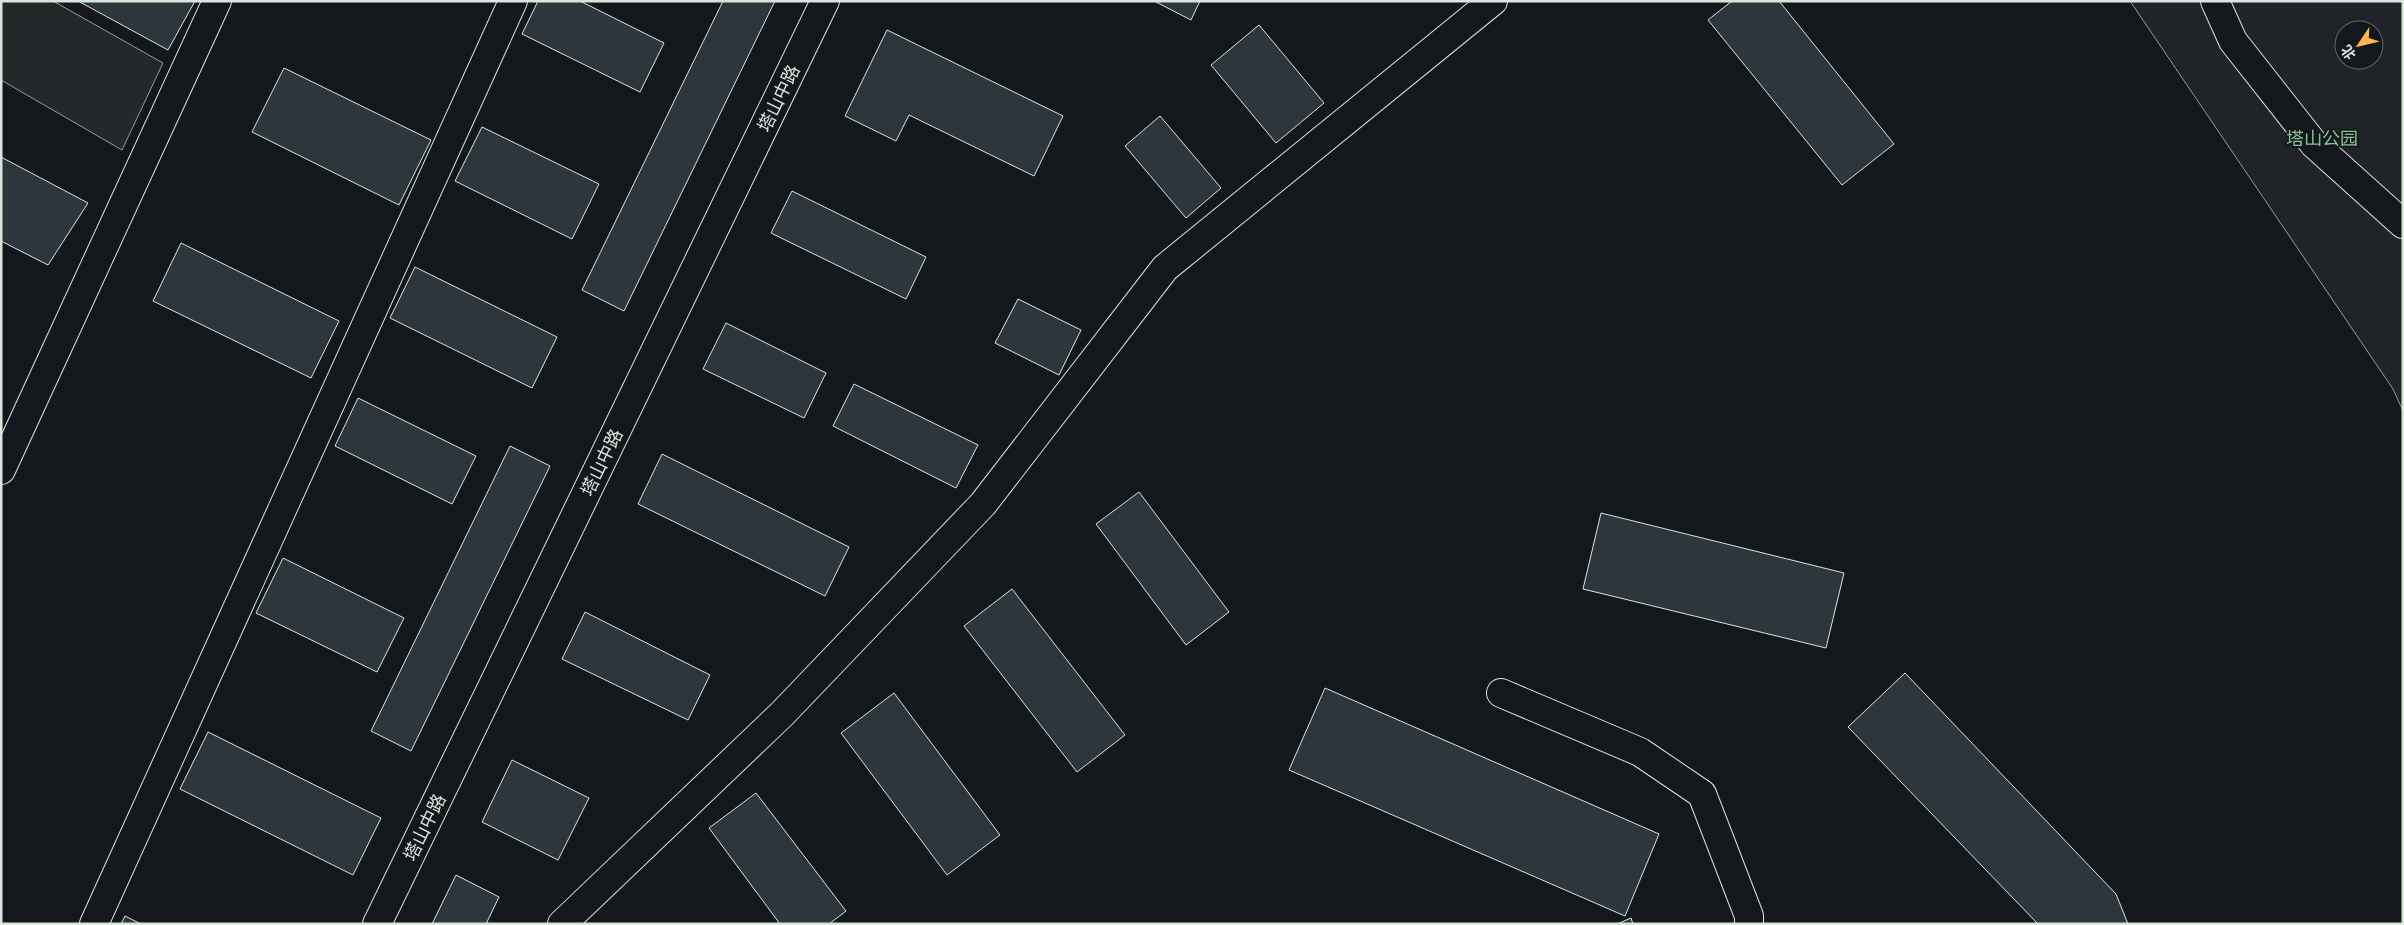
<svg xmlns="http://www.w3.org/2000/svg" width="2404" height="925" viewBox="0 0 2404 925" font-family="'Noto Sans','Noto Sans SC',sans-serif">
<rect width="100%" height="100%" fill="#14181c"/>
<path fill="#202428" stroke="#939e99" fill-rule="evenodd" d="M2130,1H2403V411L2393,389ZM2344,30H2374V60H2344Z"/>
<polygon fill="#24282b" stroke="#939e99" points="1,1 53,1 163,63 122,150 1,80"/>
<g fill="#2c363c" stroke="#d8e6dc">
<polygon points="78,1 195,1 168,50"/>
<polygon points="538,1 580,1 664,43 640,92 522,34"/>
<polygon points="723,1 775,1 624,311 582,290"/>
<polygon points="1154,1 1200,1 1191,20"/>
<polygon points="1732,1 1779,1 1894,144 1842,185 1708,20"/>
<polygon points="1259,25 1324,103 1276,143 1211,65"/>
<polygon points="887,30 1063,116 1034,176 909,115 896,141 845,116"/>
<polygon points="284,68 431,140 399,205 252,132"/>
<polygon points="1160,116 1221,188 1186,218 1125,146"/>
<polygon points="482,127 599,184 572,239 455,181"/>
<polygon points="1,157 88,203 48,265 1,241"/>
<polygon points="792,191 926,257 906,299 771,233"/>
<polygon points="181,243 339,321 311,378 153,301"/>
<polygon points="415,267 557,337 532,388 390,318"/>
<polygon points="1018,299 1081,330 1059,375 995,343"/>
<polygon points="726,323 826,373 804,418 703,369"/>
<polygon points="854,384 978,445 956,488 833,426"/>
<polygon points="358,398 476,456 452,504 335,446"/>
<polygon points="510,446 550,466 411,751 371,731"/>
<polygon points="662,454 849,547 825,596 638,504"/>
<polygon points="1139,492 1229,612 1186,645 1096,524"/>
<polygon points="1601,513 1844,573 1826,648 1583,589"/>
<polygon points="283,558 404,618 377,672 256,613"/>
<polygon points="1012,589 1125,735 1077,772 964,626"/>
<polygon points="585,612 710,675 688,720 562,659"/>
<polygon points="1905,673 2116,894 2128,924 2038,924 1848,727"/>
<polygon points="1325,688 1659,834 1625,916 1289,770"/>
<polygon points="894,693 1000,835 947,875 841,733"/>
<polygon points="208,732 381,818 353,875 180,789"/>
<polygon points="512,760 589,798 558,860 482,822"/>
<polygon points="756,793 846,911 829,924 780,924 709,828"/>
<polygon points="456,875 499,897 486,924 432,924"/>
<polygon points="125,916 141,924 121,924"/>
<polygon points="1631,918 1633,924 1617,924"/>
</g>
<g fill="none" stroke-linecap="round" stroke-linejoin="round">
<g stroke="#d8e6dc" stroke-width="30">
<g id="minor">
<polyline points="2215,1 2233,41 2314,144 2403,224"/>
<polyline points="1,470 217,1"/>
<polyline points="1501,693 1640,752 1702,794 1749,916 1749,924"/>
<polyline points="94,924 513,1"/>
<polyline points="377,924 825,1"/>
<polyline points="562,924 782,714 983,504 1165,268 1493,1"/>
</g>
</g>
<use href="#minor" stroke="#14181c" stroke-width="28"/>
</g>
<g text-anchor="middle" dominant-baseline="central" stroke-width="4" stroke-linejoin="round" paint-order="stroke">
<g font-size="18" fill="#d8e6dc" stroke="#14181c">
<text transform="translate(778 98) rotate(-64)">塔山中路</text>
<text transform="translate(601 462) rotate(-64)">塔山中路</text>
<text transform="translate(424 827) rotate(-64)">塔山中路</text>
</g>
<g font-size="18" fill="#8ac095" stroke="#14181c">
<text x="2322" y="138">塔山公园</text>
</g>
</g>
<rect width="2404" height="925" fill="none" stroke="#d8e6dc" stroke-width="5"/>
<g transform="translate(2359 45) rotate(235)"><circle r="24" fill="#14181c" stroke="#626a69"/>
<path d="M0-4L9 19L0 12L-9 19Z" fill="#ffb74d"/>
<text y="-8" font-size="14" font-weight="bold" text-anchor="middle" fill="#d8e6dc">北</text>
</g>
</svg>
